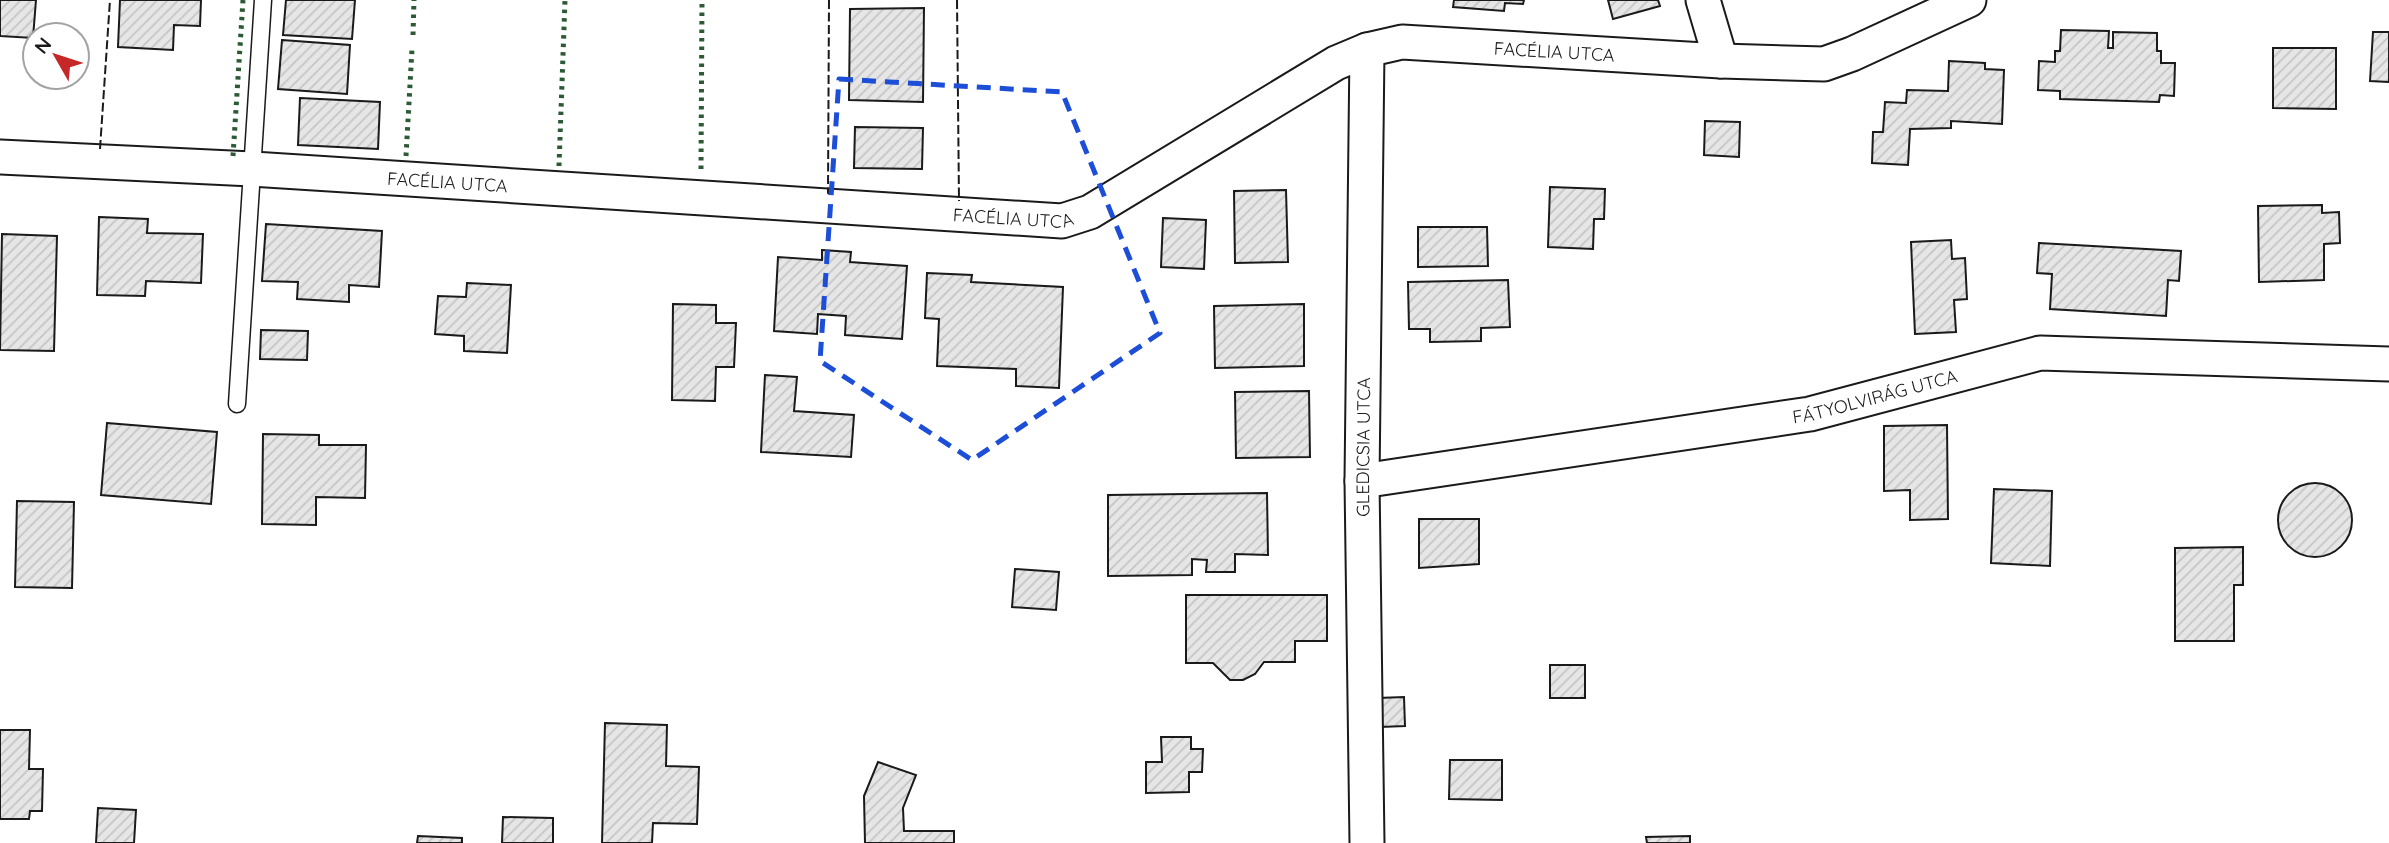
<svg xmlns="http://www.w3.org/2000/svg" width="2389" height="843" viewBox="0 0 2389 843" font-family="Quicksand,sans-serif">
<defs>
<pattern id="building-hatch" width="6" height="6" patternUnits="userSpaceOnUse" patternTransform="scale(1.75)"><rect width="6" height="6" fill="#e6e6e6"/><path d="M-1 1l2-2M0 6l6-6M5 7l2-2" fill="none" stroke="#c5c5c5"/></pattern>
</defs>
<rect width="100%" height="100%" fill="#fff"/>
<g fill="url(#building-hatch)" stroke="#1a1a1a" stroke-width="2">
<polygon points="0,0 36,0 33,38 0,36"/>
<polygon points="120,0 201,0 200,26 174,25 173,50 118,47"/>
<polygon points="286,0 355,0 352,39 283,35"/>
<polygon points="1454,0 1524,0 1523,4 1505,3 1504,11 1453,7"/>
<polygon points="1608,0 1658,0 1660,6 1613,19"/>
<polygon points="924,8 923,102 849,100 850,9"/>
<polygon points="2061,30 2109,31 2108,48 2113,48 2113,32 2157,33 2157,51 2161,51 2161,63 2175,63 2174,96 2160,95 2159,102 2060,99 2060,91 2038,90 2039,61 2055,62 2055,51 2060,51"/>
<polygon points="2373,32 2389,32 2389,82 2370,81"/>
<polygon points="282,40 350,45 347,94 278,89"/>
<polygon points="2273,48 2336,48 2336,109 2273,108"/>
<polygon points="1949,61 1985,63 1985,69 2004,70 2002,124 1951,121 1951,128 1910,129 1908,165 1872,163 1873,132 1883,132 1885,102 1906,103 1907,90 1948,91"/>
<polygon points="300,98 380,102 378,149 298,145"/>
<polygon points="1705,121 1740,122 1739,157 1704,155"/>
<polygon points="855,127 923,128 922,169 854,168"/>
<polygon points="1550,187 1605,189 1604,219 1594,219 1593,249 1548,247"/>
<polygon points="1286,190 1288,262 1235,263 1234,191"/>
<polygon points="2322,205 2322,213 2339,212 2340,243 2324,244 2324,280 2259,282 2258,206"/>
<polygon points="99,217 148,219 147,233 203,234 201,283 146,281 145,296 97,295"/>
<polygon points="1163,218 1206,220 1204,269 1161,267"/>
<polygon points="266,224 382,231 379,287 349,285 349,302 297,299 298,282 262,281"/>
<polygon points="1418,227 1487,227 1488,266 1418,267"/>
<polygon points="2,234 57,236 54,351 0,350"/>
<polygon points="1951,240 1952,259 1965,258 1967,299 1954,300 1956,332 1915,334 1911,242"/>
<polygon points="2039,243 2181,251 2179,281 2168,280 2166,316 2050,309 2052,274 2037,273"/>
<polygon points="822,250 851,252 850,262 907,266 902,339 845,335 846,316 818,314 817,334 774,331 778,257 822,260"/>
<polygon points="927,273 972,275 971,282 1063,287 1059,388 1016,386 1016,369 937,366 939,319 925,318"/>
<polygon points="1508,280 1510,327 1481,328 1481,341 1430,342 1430,329 1409,329 1408,282"/>
<polygon points="467,283 511,285 507,353 464,351 464,336 435,334 438,296 466,297"/>
<polygon points="673,304 716,305 716,323 736,323 734,367 716,367 715,401 672,400"/>
<polygon points="1304,304 1304,366 1215,368 1214,306"/>
<polygon points="261,330 308,331 307,360 260,359"/>
<polygon points="765,375 797,377 794,411 854,415 851,457 761,452"/>
<polygon points="1309,391 1310,457 1236,458 1235,392"/>
<polygon points="107,423 217,432 211,504 101,495"/>
<polygon points="1947,425 1948,519 1910,520 1910,490 1884,491 1884,426"/>
<polygon points="263,434 319,435 319,445 366,445 365,498 316,497 316,525 262,524"/>
<circle cx="2315" cy="520" r="37"/>
<polygon points="1994,489 2052,491 2050,566 1991,563"/>
<polygon points="1267,493 1268,555 1235,554 1235,572 1206,572 1207,560 1192,559 1192,575 1108,576 1108,495"/>
<polygon points="17,501 74,502 72,588 15,587"/>
<polygon points="1419,519 1479,519 1479,564 1419,568"/>
<polygon points="2243,547 2243,585 2234,585 2234,641 2175,641 2175,548"/>
<polygon points="1015,569 1059,572 1056,610 1012,607"/>
<polygon points="1186,595 1327,595 1327,641 1295,641 1295,662 1264,662 1255,674 1243,680 1230,680 1213,663 1186,663"/>
<rect x="1550" y="665" width="35" height="33"/>
<polygon points="1404,697 1405,726 1380,727 1378,698"/>
<polygon points="605,723 667,725 666,766 699,767 697,824 653,823 652,843 602,843"/>
<polygon points="0,730 30,730 29,769 43,769 42,811 30,811 29,819 0,819"/>
<polygon points="1161,737 1191,737 1191,749 1203,749 1202,772 1189,772 1189,792 1146,793 1146,762 1162,762"/>
<polygon points="1450,760 1502,760 1502,800 1449,799"/>
<polygon points="878,762 916,775 903,808 904,831 954,831 954,843 865,843 864,796"/>
<polygon points="98,808 136,810 134,843 96,843"/>
<polygon points="503,817 553,818 553,843 502,843"/>
<polygon points="418,836 462,838 462,843 417,843"/>
<polygon points="1690,836 1690,843 1647,843 1646,837"/>
</g>
<g fill="none" stroke-linecap="round" stroke-linejoin="round">
<g stroke="#1a1a1a" stroke-width="19">
<polyline id="lane" points="237,404 263,0"/>
</g>
<g stroke="#1a1a1a" stroke-width="37">
<g id="street">
<polyline points="1703,0 1721,61"/>
<path id="s1" d="M0,157L252,169L1062,221L1090,212L1336,63L1367,50L1402,42L1721,61L1824,64L1852,54L1969,0"/>
<path id="s2" d="M1362,481L1810,414L2040,353L2389,364"/>
<path id="s3" d="M1367,843L1362,481L1367,50"/>
</g>
</g>
<use href="#lane" stroke="#fff" stroke-width="16"/>
<use href="#street" stroke="#fff" stroke-width="33"/>
<g stroke="#2b5a34" stroke-width="5" stroke-dasharray="3.5 5" stroke-linecap="butt">
<polyline points="413,35 414,0"/>
<polyline points="233,156 243,0"/>
<polyline points="406,156 412,49"/>
<polyline points="559,166 565,0"/>
<polyline points="701,169 702,0"/>
</g>
<g stroke="#1a1a1a" stroke-width="2" stroke-dasharray="9 3.5" stroke-linecap="butt">
<polyline points="829,0 828,193 830,194"/>
<polyline points="957,0 959,201"/>
<polyline points="100,149 110,0"/>
</g>
</g>
<path fill="none" stroke="#1d4ed8" stroke-width="5" stroke-dasharray="14 9" stroke-linejoin="round" d="M839,79L1062,92L1160,333L972,460L820,361Z"/>
<g text-anchor="middle" dominant-baseline="central" stroke-width="5" stroke-linejoin="round" paint-order="stroke">
<g font-size="18" fill="#1a1a1a" stroke="#fff">
<text stroke="none"><textPath href="#s1" startOffset="1603">FACÉLIA UTCA</textPath></text>
<text stroke="none"><textPath href="#s1" startOffset="448">FACÉLIA UTCA</textPath></text>
<text stroke="none"><textPath href="#s1" startOffset="1015">FACÉLIA UTCA</textPath></text>
<text stroke="none"><textPath href="#s2" startOffset="520">FÁTYOLVIRÁG UTCA</textPath></text>
<text stroke="none"><textPath href="#s3" startOffset="396">GLEDICSIA UTCA</textPath></text>
</g>
</g>
<g transform="translate(56 56) rotate(309)"><circle r="33" fill="#ffffff" stroke="#a3a3a3" stroke-width="2"/>
<path d="M0-5L12 26L0 18L-12 26Z" fill="#c62828"/>
<text y="-10" font-size="19" font-weight="bold" text-anchor="middle" fill="#1a1a1a">N</text>
</g>
</svg>
